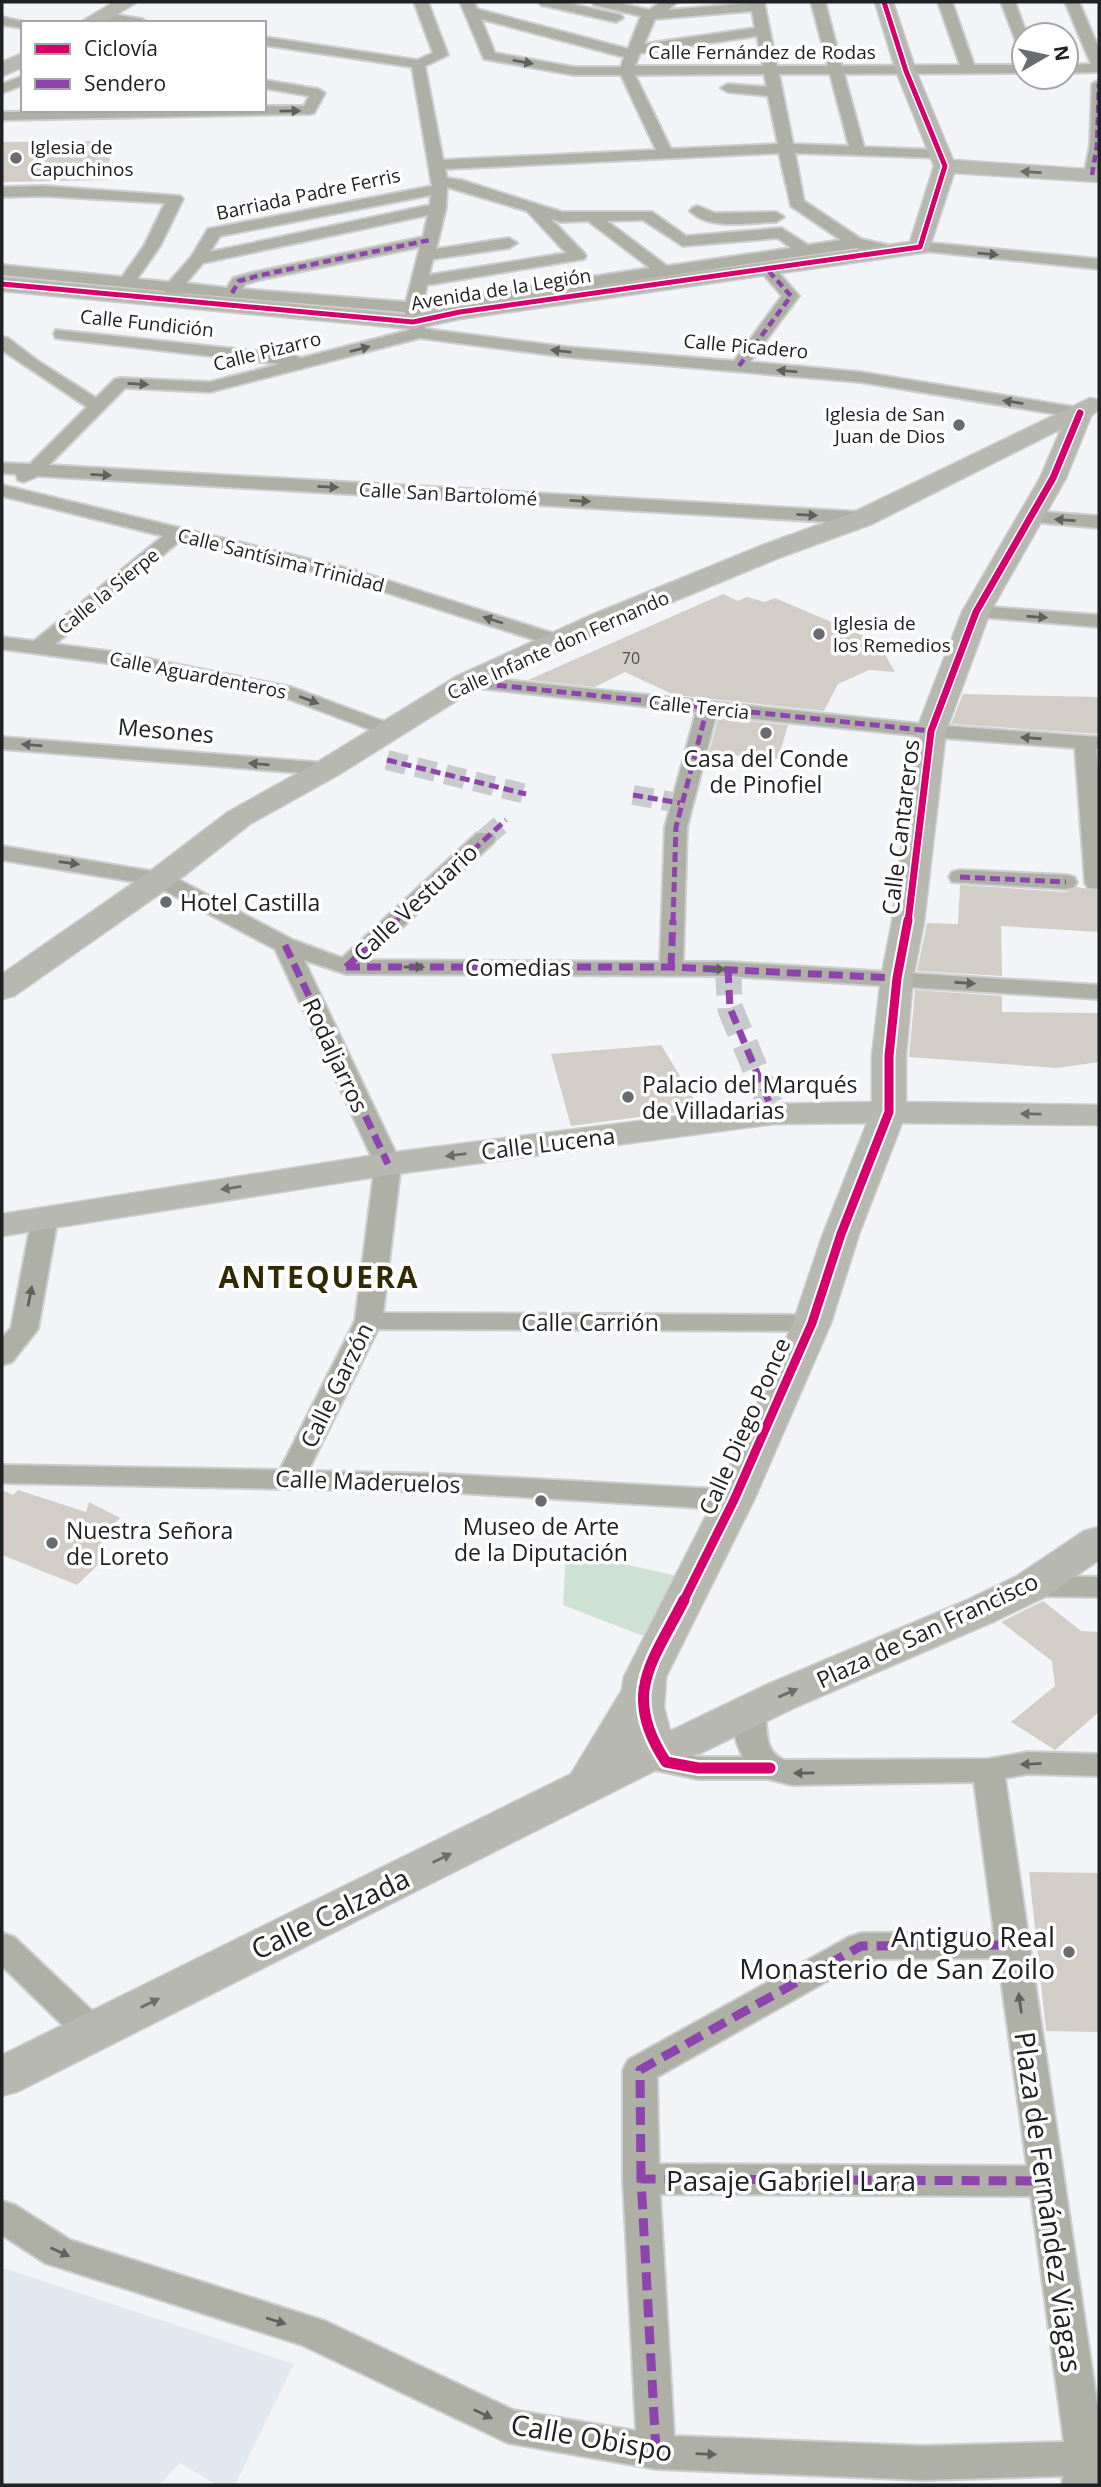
<svg xmlns="http://www.w3.org/2000/svg" width="1101" height="2487" viewBox="0 0 1101 2487" font-family="'Open Sans',sans-serif">
<rect width="100%" height="100%" fill="#f2f4f7"/>
<polygon fill="#e2e8f0" points="4,2268 294,2364 235,2485 217,2485 180,2463 159,2485 2,2485 2,2270"/>
<polygon fill="#cee2d3" points="566,1551 691,1579 664,1644 563,1605"/>
<g fill="#d2cdc7">
<polygon points="112,141 107,180 2,182 2,142"/>
<polygon points="723,594 738,601 747,597 765,602 775,598 878,642 895,672 869,670 838,684 824,711 674,695 625,672 595,687 528,680"/>
<polygon points="963,694 1099,697 1099,734 951,724"/>
<polygon points="718,718 788,725 778,759 709,753"/>
<polygon points="960,885 1066,892 1077,887 1099,891 1099,932 1001,926 1002,976 917,971 927,923 958,924"/>
<polygon points="915,990 1002,996 1002,1012 1099,1013 1099,1062 1057,1068 909,1057"/>
<polygon points="661,1045 700,1109 571,1126 551,1054"/>
<polygon points="2,1490 13,1495 18,1490 86,1512 89,1502 120,1518 103,1536 107,1537 98,1546 101,1554 99,1564 77,1585 2,1555"/>
<polygon points="1043,1601 1081,1631 1099,1632 1099,1712 1055,1750 1011,1722 1055,1686 1052,1661 1001,1622"/>
<polygon points="1029,1872 1099,1873 1099,2032 1046,2031"/>
</g>
<g fill="none" stroke-linecap="round" stroke-linejoin="round">
<g stroke="#c8cacd" stroke-width="20" stroke-dasharray="20 10" stroke-linecap="butt">
<polyline points="387,760 526,794"/>
<polyline points="633,795 680,803"/>
<polyline points="485,838 506,820"/>
</g>
<polyline stroke="#c8cacd" stroke-width="26" stroke-dasharray="26 13" stroke-linecap="butt" points="728,969 730,1008 774,1114"/>
<g stroke="#cdced0" stroke-width="4">
<g id="street">
<path d="M414,2H428L448,55L425,66L443,160L656,150L621,75H574L484,59L460,2H474L477,9L628,49L641,16L594,5L592,2H615L649,10L661,2H677L668,10L764,2L777,66H828L811,2H825L842,66L960,65L938,2H952L974,65H1024V73L844,74L864,147L940,150L948,155L945,158L795,153L804,201L861,239L901,248L903,251L901,254L895,256L856,248L421,312V322L426,329L567,347L734,361L782,296L758,268L766,263L772,265L799,296L750,362L860,372L1080,408L1089,413L1080,418L860,382L567,357L420,338L210,392L125,388L49,465L863,512L872,518L863,524L38,476L24,482L18,480L16,474L2,473V463L30,464L87,407L2,350V337L8,338L38,361L96,398L115,379L121,378L210,382L280,364L62,339L56,338L54,334L56,330L293,355L301,358L410,330L405,322V312L181,293V300L173,305L165,300V291L2,275V265L122,277L144,246L165,203L44,196L2,197V187L44,186L180,196L183,199L160,246L137,279L169,282L191,257L208,229L432,186L412,67L264,45V37L417,60L433,53ZM752,11L755,28L644,44L655,19ZM481,19L624,57L621,67H574L495,53ZM757,36L763,66H635L640,53ZM764,74L767,87L728,84L721,88L728,92L768,96L778,144L671,149L635,75ZM779,74H830L849,146L793,144ZM779,153L791,206L841,240L808,245L781,228L686,236L652,212H562L461,180L447,178L445,169ZM447,187L527,211L566,253L429,275L433,259L509,248L517,243L509,238L436,249L446,208ZM431,195L430,205L210,252L220,236ZM428,215L423,237L255,272L233,278L227,288L186,283L203,263ZM551,219L561,222L588,221L650,268L423,302L427,285L584,259L586,256L584,253ZM643,220L683,246L778,238L791,248L667,266L607,221ZM420,247L406,302L242,289L245,284L263,279Z"/>
<polygon points="539,2 563,2 621,15 623,18 616,22 541,5"/>
<polygon points="1001,2 1015,2 1027,35 1024,35 1024,48 1017,44"/>
<polygon points="1065,2 1079,2 1099,49 1099,72 1066,73 1066,65 1091,64"/>
<polygon points="99,12 142,19 149,23 115,23 94,19 92,16"/>
<polygon points="2,17 29,23 23,23 23,28 2,25"/>
<polygon points="23,76 23,85 2,93 2,84"/>
<polygon points="264,80 318,89 325,93 314,113 309,114 2,120 2,112 264,110 264,106 304,106 309,96 264,88"/>
<polygon points="1099,80 1099,176 1092,180 1084,175 1090,145 1092,84"/>
<path d="M698,206L715,213L776,212L784,217L776,222C751,222 709,231 690,211L692,208Z"/>
<polygon points="920,242 1099,259 1099,269 914,250 912,247"/>
<polygon points="2,485 354,570 565,637 568,641 565,645 551,645 341,578 181,540 55,644 114,652 291,687 396,726 399,730 396,734 382,734 286,698 114,664 2,649 2,637 34,641 163,536 2,496"/>
<polygon points="1030,511 1099,516 1099,528 1023,521 1021,517"/>
<polygon points="976,606 1099,615 1099,627 969,616 966,612 969,608"/>
<polygon points="467,676 931,725 1099,737 1099,749 1096,749 1099,786 1099,889 1088,888 1085,883 1075,748 931,737 716,715 687,827 683,962 728,962 1099,985 1099,999 728,976 346,974 304,960 401,1164 383,1313 812,1315 822,1317 826,1323 822,1329 812,1331 378,1329 308,1471 443,1474 734,1490 744,1493 748,1500 744,1507 734,1510 443,1492 2,1483 2,1465 280,1470 355,1321 375,1164 275,949 154,885 2,860 2,846 168,874 293,940 342,958 477,833 493,833 496,838 493,843 367,960 660,962 665,827 696,712 460,686 457,682 460,678"/>
<polygon points="2,737 327,763 335,764 338,769 335,774 327,775 2,749"/>
<polygon points="960,870 1066,875 1074,877 1077,882 1074,887 1066,889 952,882 949,877 952,872"/>
<polygon points="45,1209 54,1211 58,1217 38,1329 12,1362 2,1365 2,1338 11,1328 32,1217 36,1211"/>
<polygon points="1032,1576 1099,1577 1099,1597 1032,1596 1021,1593 1017,1586 1021,1579"/>
<path d="M750,1699L761,1702C772,1721 758,1748 784,1760L988,1759L1028,1752L1099,1754V1776L1028,1774L1005,1778L1099,2417V2485H1062L1063,2476L923,2480L656,2469L508,2443L302,2345L45,2263L2,2235V2201L15,2205L70,2240L325,2321L513,2410L636,2431L623,2179V2070L628,2060L849,1937L861,1933L994,1932L974,1782L792,1785L768,1779H698L655,1770L642,1750L647,1742C661,1738 668,1740 676,1752L698,1757H743C734,1740 729,1719 739,1702ZM998,1958L1027,2166L659,2164L657,2077L866,1959ZM660,2194L1031,2196L1064,2442L923,2446L674,2436Z"/>
<polygon points="2,1933 14,1937 104,2022 109,2032 104,2042 92,2046 80,2042 2,1966"/>
</g>
</g>
<g stroke="#cdced0" stroke-width="3">
<g id="secondary">
<polygon points="114,2 137,2 103,23 79,23"/>
<polygon points="875,2 893,2 916,71 953,160 1099,170 1099,182 954,173 928,252 460,319 413,329 2,291 2,277 413,315 460,305 910,242 934,166 896,71"/>
<polygon points="23,53 23,67 2,76 2,62"/>
<polygon points="1090,398 1099,400 1099,409 1091,416 1066,478 990,612 946,731 924,922 913,978 906,1056 906,1102 1099,1105 1099,1125 902,1123 859,1234 831,1323 754,1500 666,1677 664,1707 670,1731 766,1685 965,1601 1017,1576 1084,1531 1099,1527 1099,1560 1047,1596 995,1621 796,1707 701,1753 674,1761 19,2091 2,2096 2,2055 571,1774 622,1690 624,1677 714,1500 793,1323 823,1234 867,1123 774,1124 388,1175 2,1236 2,1214 388,1153 774,1104 872,1102 872,1056 881,978 892,922 916,731 962,612 1040,478 1061,429 872,524 781,557 609,628 477,688 338,775 250,824 171,886 14,996 2,999 2,974 149,872 228,812 316,763 457,676 589,616 763,545 854,512"/>
</g>
</g>
<use href="#street" fill="#afb0a5" fill-rule="evenodd"/>
<use href="#secondary" fill="#b7b8b0" fill-rule="evenodd"/>
<g stroke="#8e44ad" stroke-width="4.5" stroke-dasharray="8 4.5" stroke-linecap="butt">
<polyline points="1092,175 1097,145 1099,84"/>
<polyline points="232,293 239,281 261,275 430,240"/>
<polyline points="739,366 791,296 766,268"/>
</g>
<g stroke="#8e44ad" stroke-width="5" stroke-dasharray="10 5" stroke-linecap="butt">
<polyline points="467,682 931,731"/>
<polyline points="387,760 526,794"/>
<polyline points="633,795 680,803"/>
<polyline points="960,877 1066,882"/>
<polyline points="395,922 506,820"/>
<polyline points="673,922 676,827 707,709"/>
</g>
<g stroke="#8e44ad" stroke-width="7" stroke-dasharray="14 7" stroke-linecap="butt">
<polyline points="285,945 388,1164"/>
<polyline points="346,967 671,967 897,978"/>
<polyline points="346,967 397,920"/>
<polyline points="671,967 673,920"/>
<polyline points="728,969 730,1008 774,1114"/>
</g>
<g stroke="#8e44ad" stroke-width="9" stroke-dasharray="18 9" stroke-linecap="butt">
<polyline points="641,2179 640,2070 861,1946 1012,1945"/>
<polyline points="656,2452 641,2179 1046,2181"/>
</g>
<g stroke="#fff" stroke-width="8">
<polyline id="cycleway-far3" points="2,284 413,322 460,312 920,247 945,166 906,71 884,2"/>
</g>
<g stroke="#fff" stroke-width="10">
<polyline id="cycleway-far2" points="908,922 931,731 976,612 1053,478 1080,413"/>
</g>
<g stroke="#fff" stroke-width="13">
<polyline id="cycleway-far1" points="683,1602 734,1500 812,1323 841,1234 889,1112 889,1056 897,978 908,920"/>
</g>
<g stroke="#fff" stroke-width="16">
<path id="cycleway" d="M684,1600C652,1663 621,1694 666,1762L698,1768H770"/>
</g>
<use href="#cycleway-far3" stroke="#d6006c" stroke-width="5"/>
<use href="#cycleway-far2" stroke="#d6006c" stroke-width="7"/>
<use href="#cycleway-far1" stroke="#d6006c" stroke-width="9"/>
<use href="#cycleway" stroke="#d6006c" stroke-width="11"/>
</g>
<defs><path id="oneway-solid" d="M-6-.8H1V-3.2L6.5 0L1 3.2V.8H-6Z" transform="scale(1.75)"/></defs>
<g fill="#60615e">
<use href="#oneway-solid" transform="translate(523 62) rotate(10)"/>
<use href="#oneway-solid" transform="translate(290 111) rotate(-1)"/>
<use href="#oneway-solid" transform="translate(988 254) rotate(5)"/>
<use href="#oneway-solid" transform="translate(360 349) rotate(-15)"/>
<use href="#oneway-solid" transform="translate(561 351) rotate(-174)"/>
<use href="#oneway-solid" transform="translate(787 371) rotate(-175)"/>
<use href="#oneway-solid" transform="translate(138 384) rotate(3)"/>
<use href="#oneway-solid" transform="translate(1013 402) rotate(-171)"/>
<use href="#oneway-solid" transform="translate(101 475) rotate(3)"/>
<use href="#oneway-solid" transform="translate(328 487) rotate(3)"/>
<use href="#oneway-solid" transform="translate(580 501) rotate(3)"/>
<use href="#oneway-solid" transform="translate(807 515) rotate(3)"/>
<use href="#oneway-solid" transform="translate(1065 520) rotate(-176)"/>
<use href="#oneway-solid" transform="translate(1037 617) rotate(4)"/>
<use href="#oneway-solid" transform="translate(493 620) rotate(-162)"/>
<use href="#oneway-solid" transform="translate(309 700) rotate(20)"/>
<use href="#oneway-solid" transform="translate(1031 738) rotate(-176)"/>
<use href="#oneway-solid" transform="translate(32 745) rotate(-175)"/>
<use href="#oneway-solid" transform="translate(259 764) rotate(-175)"/>
<use href="#oneway-solid" transform="translate(69 863) rotate(8)"/>
<use href="#oneway-solid" transform="translate(414 967)"/>
<use href="#oneway-solid" transform="translate(715 969) rotate(1)"/>
<use href="#oneway-solid" transform="translate(965 983) rotate(4)"/>
<use href="#oneway-solid" transform="translate(30 1296) rotate(-79)"/>
<use href="#oneway-solid" transform="translate(1031 1764) rotate(177)"/>
<use href="#oneway-solid" transform="translate(804 1773) rotate(179)"/>
<use href="#oneway-solid" transform="translate(1020 2003) rotate(-98)"/>
<use href="#oneway-solid" transform="translate(60 2252) rotate(24)"/>
<use href="#oneway-solid" transform="translate(276 2321) rotate(17)"/>
<use href="#oneway-solid" transform="translate(483 2414) rotate(26)"/>
<use href="#oneway-solid" transform="translate(706 2454) rotate(2)"/>
</g>
<g fill="#6c6c6a">
<use href="#oneway-solid" transform="translate(1031 172) rotate(-176)"/>
<use href="#oneway-solid" transform="translate(1031 1114) rotate(-179)"/>
<use href="#oneway-solid" transform="translate(456 1155) rotate(173)"/>
<use href="#oneway-solid" transform="translate(231 1188) rotate(171)"/>
<use href="#oneway-solid" transform="translate(788 1693) rotate(-23)"/>
<use href="#oneway-solid" transform="translate(442 1858) rotate(-26)"/>
<use href="#oneway-solid" transform="translate(150 2003) rotate(-26)"/>
</g>
<g fill="#6a6b6e" stroke="#fff" stroke-width="2.5">
<circle cx="16" cy="158" r="7"/>
<circle cx="959" cy="425" r="7"/>
<circle cx="819" cy="634" r="7"/>
<circle cx="766" cy="733" r="7"/>
<circle cx="166" cy="902" r="7"/>
<circle cx="628" cy="1097" r="7"/>
<circle cx="541" cy="1501" r="7"/>
<circle cx="52" cy="1543" r="7"/>
<circle cx="1069" cy="1952" r="7"/>
</g>
<g text-anchor="middle" dominant-baseline="central" stroke-width="7" stroke-linejoin="round" paint-order="stroke">
<g font-size="16" fill="#4c4c4d">
<text x="631" y="658">70</text>
</g>
<g font-size="19" fill="#202124" stroke="#fff">
<text x="762" y="52">Calle Fernández de Rodas</text>
<text transform="translate(308 194) rotate(-12)">Barriada Padre Ferris</text>
<text transform="translate(501 289) rotate(-9)">Avenida de la Legión</text>
<text transform="translate(147 323) rotate(6)">Calle Fundición</text>
<text transform="translate(746 346) rotate(5)">Calle Picadero</text>
<text transform="translate(267 351) rotate(-14)">Calle Pizarro</text>
<text transform="translate(448 494) rotate(3)">Calle San Bartolomé</text>
<text transform="translate(281 560) rotate(14)">Calle Santísima Trinidad</text>
<text transform="translate(108 591) rotate(-39)">Calle la Sierpe</text>
<text transform="translate(558 645) rotate(-24)">Calle Infante don Fernando</text>
<text transform="translate(198 675) rotate(11)">Calle Aguardenteros</text>
<text transform="translate(699 707) rotate(6)">Calle Tercia</text>
</g>
<g font-size="19" fill="#202124" stroke="#fff" text-anchor="start">
<text x="30" y="147">Iglesia de<tspan x="30" dy="22">Capuchinos</tspan></text>
<text x="945" y="414" text-anchor="end">Iglesia de San<tspan x="945" dy="22">Juan de Dios</tspan></text>
<text x="833" y="623">Iglesia de<tspan x="833" dy="22">los Remedios</tspan></text>
</g>
<g font-size="23" fill="#202124" stroke="#fff">
<text transform="translate(166 730) rotate(5)">Mesones</text>
<text transform="translate(900 827) rotate(-83)">Calle Cantareros</text>
<text transform="translate(415 902) rotate(-43)">Calle Vestuario</text>
<text x="518" y="967">Comedias</text>
<text transform="translate(336 1055) rotate(65)">Rodaljarros</text>
<text transform="translate(548 1143) rotate(-7)">Calle Lucena</text>
<text x="590" y="1322">Calle Carrión</text>
<text transform="translate(336 1385) rotate(-64)">Calle Garzón</text>
<text transform="translate(744 1426) rotate(-66)">Calle Diego Ponce</text>
<text transform="translate(368 1481) rotate(2)">Calle Maderuelos</text>
<text transform="translate(927 1630) rotate(-25)">Plaza de San Francisco</text>
</g>
<g font-size="23" fill="#202124" stroke="#fff" text-anchor="start">
<text x="766" y="758" text-anchor="middle">Casa del Conde<tspan x="766" dy="26">de Pinofiel</tspan></text>
<text x="180" y="902">Hotel Castilla</text>
<text x="642" y="1084">Palacio del Marqués<tspan x="642" dy="26">de Villadarias</tspan></text>
<text x="541" y="1526" text-anchor="middle">Museo de Arte<tspan x="541" dy="26">de la Diputación</tspan></text>
<text x="66" y="1530">Nuestra Señora<tspan x="66" dy="26">de Loreto</tspan></text>
</g>
<g font-size="28" fill="#202124" stroke="#fff">
<text transform="translate(330 1913) rotate(-26)">Calle Calzada</text>
<text x="791" y="2180">Pasaje Gabriel Lara</text>
<text transform="translate(1049 2202) rotate(82)">Plaza de Fernández Viagas</text>
<text transform="translate(592 2437) rotate(10)">Calle Obispo</text>
</g>
<g font-size="28" fill="#202124" stroke="#fff" text-anchor="end">
<text x="1055" y="1936">Antiguo Real<tspan x="1055" dy="32">Monasterio de San Zoilo</tspan></text>
</g>
<g font-size="30" font-weight="bold" letter-spacing="2" fill="#312900" stroke="#fff">
<text x="319" y="1276">ANTEQUERA</text>
</g>
</g>
<rect width="1101" height="2487" fill="none" stroke="#202124" stroke-width="7"/>
<rect x="21" y="21" width="245" height="91" fill="#ffffff" stroke="#a6a6a7" stroke-width="2"/>
<rect x="35" y="44" width="35" height="10" fill="#d6006c" stroke="#a6a6a7" stroke-width="2"/>
<text x="84" y="56" font-size="21" fill="#202124">Ciclovía</text>
<rect x="35" y="79" width="35" height="10" fill="#8e44ad" stroke="#a6a6a7" stroke-width="2"/>
<text x="84" y="91" font-size="21" fill="#202124">Sendero</text>
<g transform="translate(1045 56) rotate(81)"><circle r="33" fill="#ffffff" stroke="#a6a6a7" stroke-width="2"/>
<path d="M0-5L12 26L0 18L-12 26Z" fill="#6a6b6e"/>
<text y="-10" font-size="19" font-weight="bold" text-anchor="middle" fill="#202124">N</text>
</g>
</svg>
